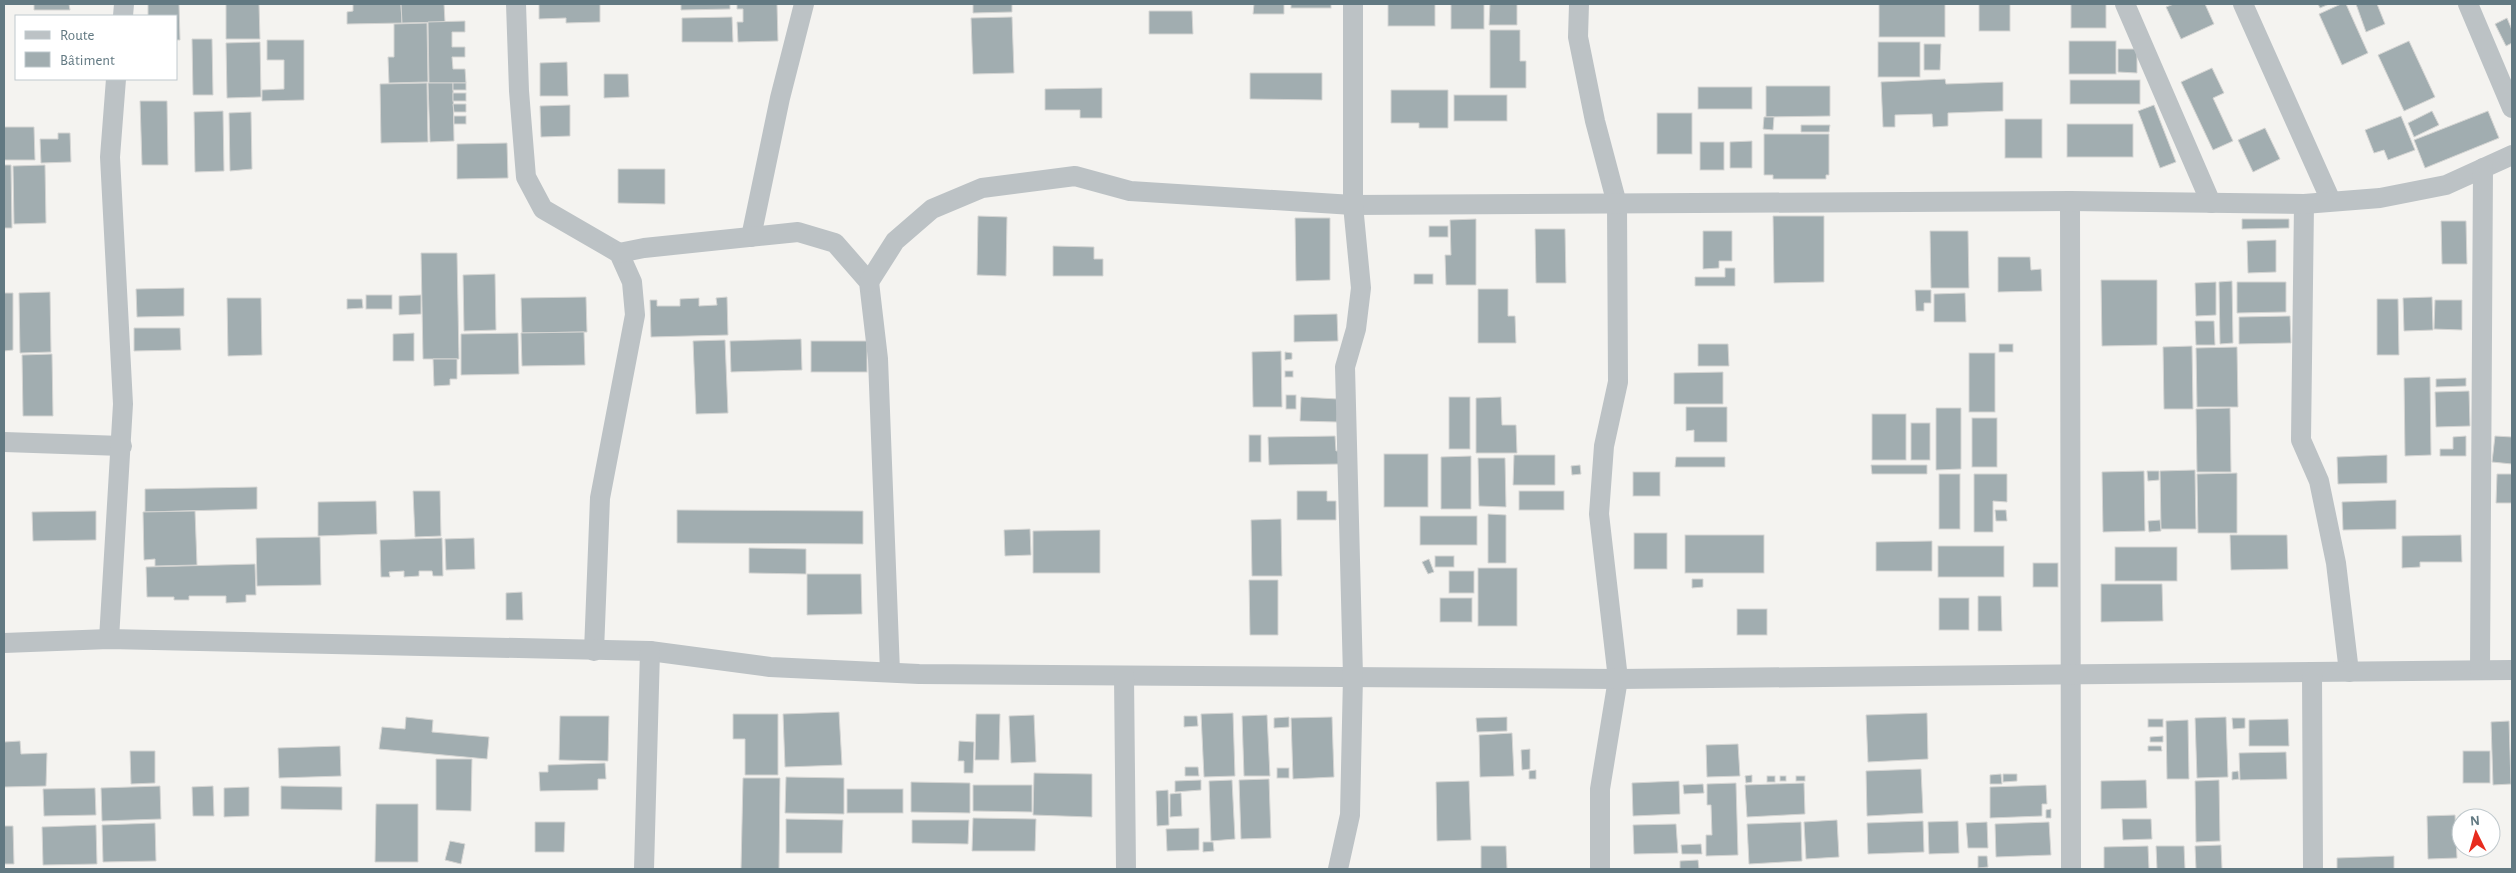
<svg xmlns="http://www.w3.org/2000/svg" width="2516" height="873" viewBox="0 0 2516 873" font-family="'Alegreya Sans',sans-serif">
<rect width="100%" height="100%" fill="#f4f3f0"/>
<g fill="#a1adb0" stroke="#d5d5d3">
<polygon points="34,4 69,4 70,10 34,10"/>
<polygon points="148,4 179,4 180,40 176,40 176,16 148,16"/>
<polygon points="226,4 259,4 260,39 226,39"/>
<polygon points="353,4 401,4 402,23 347,24 347,12 353,11"/>
<polygon points="401,4 444,4 445,22 402,23"/>
<polygon points="539,4 600,4 600,22 566,23 566,18 539,19"/>
<polygon points="681,4 730,4 730,9 681,10"/>
<polygon points="737,4 777,4 778,41 738,42 737,22 743,22 743,9 737,9"/>
<polygon points="973,4 1012,4 1012,12 973,13"/>
<polygon points="1254,4 1284,4 1284,14 1253,14"/>
<rect x="1291" y="4" width="40" height="4"/>
<rect x="1388" y="4" width="47" height="22"/>
<rect x="1451" y="4" width="33" height="25"/>
<polygon points="1490,4 1517,4 1517,25 1489,25"/>
<rect x="1879" y="4" width="66" height="33"/>
<rect x="1979" y="4" width="31" height="27"/>
<rect x="2071" y="4" width="35" height="24"/>
<polygon points="2174,4 2205,4 2214,24 2181,39 2166,7"/>
<polygon points="2318,4 2329,4 2320,8"/>
<polygon points="2341,4 2346,4 2368,53 2342,65 2319,14"/>
<polygon points="2356,4 2377,4 2385,24 2366,32"/>
<polygon points="1149,11 1192,11 1193,34 1149,34"/>
<polygon points="732,17 733,42 682,42 682,18"/>
<polygon points="1012,17 1014,73 973,74 971,18"/>
<polygon points="2507,18 2512,30 2512,43 2506,46 2495,24"/>
<polygon points="465,21 465,32 452,32 452,47 465,47 465,57 452,57 453,69 465,69 466,83 429,83 428,22"/>
<polygon points="427,23 428,82 389,83 388,57 394,57 394,24"/>
<polygon points="1490,30 1520,30 1520,61 1526,61 1526,88 1490,88"/>
<polygon points="192,39 212,39 213,95 193,95"/>
<polygon points="267,40 304,40 304,100 262,101 262,90 284,89 284,60 267,60"/>
<rect x="2069" y="41" width="47" height="33"/>
<polygon points="2409,41 2435,97 2404,111 2378,55"/>
<polygon points="260,42 261,97 227,98 226,43"/>
<rect x="1878" y="42" width="42" height="35"/>
<polygon points="1924,44 1941,44 1940,70 1924,70"/>
<polygon points="2118,49 2137,49 2137,73 2118,72"/>
<polygon points="567,62 568,96 540,96 540,63"/>
<polygon points="2212,68 2224,93 2213,98 2233,141 2213,150 2181,82"/>
<polygon points="1250,73 1322,73 1322,100 1250,99"/>
<polygon points="604,74 628,74 629,97 604,98"/>
<polygon points="1945,79 1946,84 2003,82 2003,111 1948,113 1948,126 1933,127 1932,114 1895,115 1895,127 1883,127 1881,82"/>
<rect x="2070" y="80" width="70" height="24"/>
<polygon points="427,83 428,142 381,143 380,84"/>
<polygon points="428,83 453,83 454,141 430,142"/>
<rect x="453" y="83" width="13" height="7"/>
<polygon points="1766,86 1830,86 1830,116 1766,117"/>
<rect x="1698" y="87" width="54" height="22"/>
<polygon points="1102,88 1102,118 1080,118 1080,110 1045,110 1045,89"/>
<polygon points="1391,90 1448,90 1448,128 1419,128 1419,123 1391,123"/>
<rect x="453" y="93" width="13" height="8"/>
<rect x="1454" y="95" width="53" height="26"/>
<polygon points="140,101 167,101 168,165 142,165"/>
<polygon points="453,104 466,104 466,112 454,112"/>
<polygon points="570,105 570,136 541,137 540,106"/>
<polygon points="2154,105 2176,162 2160,168 2138,111"/>
<polygon points="223,111 224,171 195,172 194,112"/>
<polygon points="2432,111 2439,125 2414,137 2408,123"/>
<polygon points="2488,111 2499,138 2425,168 2414,140"/>
<polygon points="251,112 252,169 230,171 229,113"/>
<rect x="1657" y="113" width="35" height="41"/>
<rect x="454" y="116" width="12" height="8"/>
<polygon points="2401,116 2415,150 2388,160 2384,150 2374,153 2365,130"/>
<polygon points="1764,117 1774,117 1773,130 1763,129"/>
<rect x="2005" y="119" width="37" height="39"/>
<rect x="2067" y="124" width="66" height="33"/>
<polygon points="1801,125 1830,125 1829,132 1801,132"/>
<polygon points="4,127 34,127 35,160 4,160"/>
<polygon points="2265,128 2280,159 2253,172 2238,140"/>
<polygon points="58,133 70,133 71,162 41,163 40,139 58,139"/>
<polygon points="1764,134 1829,134 1829,175 1826,175 1826,179 1773,179 1773,175 1764,175"/>
<polygon points="1752,141 1752,168 1730,168 1730,142"/>
<rect x="1700" y="142" width="24" height="28"/>
<polygon points="507,143 508,178 457,179 457,144"/>
<polygon points="4,165 11,165 12,228 4,228"/>
<polygon points="45,165 46,223 14,224 13,166"/>
<polygon points="618,169 665,169 665,204 618,203"/>
<polygon points="978,216 1007,217 1006,276 977,275"/>
<polygon points="1773,216 1824,216 1824,282 1774,283"/>
<polygon points="1295,218 1330,218 1330,280 1296,281"/>
<polygon points="1476,219 1476,285 1446,285 1445,255 1451,255 1450,220"/>
<polygon points="2242,219 2289,219 2289,228 2242,229"/>
<polygon points="2441,221 2466,221 2467,264 2442,264"/>
<rect x="1429" y="226" width="19" height="11"/>
<polygon points="1535,229 1565,229 1566,283 1536,283"/>
<polygon points="1703,231 1732,231 1732,261 1719,261 1719,268 1703,269"/>
<polygon points="1930,231 1968,231 1969,288 1931,288"/>
<polygon points="2276,240 2276,272 2248,273 2247,241"/>
<polygon points="1053,246 1094,247 1094,259 1103,259 1103,276 1053,276"/>
<polygon points="421,253 457,253 459,359 423,359"/>
<polygon points="1998,257 2030,257 2031,270 2041,269 2042,291 1998,292"/>
<polygon points="1725,268 1735,268 1735,286 1695,286 1695,277 1725,277"/>
<polygon points="495,274 496,330 464,331 463,275"/>
<rect x="1414" y="274" width="19" height="10"/>
<polygon points="2101,280 2157,280 2157,345 2102,346"/>
<polygon points="2232,281 2233,343 2220,344 2219,282"/>
<polygon points="2216,282 2216,315 2196,316 2195,283"/>
<polygon points="2237,282 2286,282 2286,312 2237,313"/>
<polygon points="184,288 184,316 137,317 136,289"/>
<polygon points="1478,289 1508,289 1508,316 1515,316 1516,343 1478,343"/>
<polygon points="1915,290 1931,290 1931,303 1924,303 1924,311 1916,311"/>
<polygon points="50,292 51,352 20,353 19,293"/>
<polygon points="4,293 13,293 13,350 4,351"/>
<polygon points="1965,293 1966,322 1934,322 1934,294"/>
<rect x="366" y="295" width="26" height="14"/>
<polygon points="421,295 421,314 399,315 399,296"/>
<polygon points="586,297 587,332 522,333 521,298"/>
<polygon points="727,297 728,335 651,337 650,300 657,300 657,306 680,306 680,299 699,298 699,306 717,305 716,298"/>
<polygon points="2432,297 2433,330 2404,331 2403,298"/>
<polygon points="227,298 261,298 262,355 228,356"/>
<polygon points="347,299 362,299 363,308 347,309"/>
<polygon points="2377,299 2398,299 2399,355 2377,355"/>
<polygon points="2435,300 2462,300 2462,330 2434,329"/>
<polygon points="1337,314 1338,341 1294,342 1294,315"/>
<polygon points="2290,316 2291,343 2239,344 2239,317"/>
<polygon points="2195,321 2214,321 2215,345 2196,345"/>
<polygon points="134,328 180,328 181,350 134,351"/>
<polygon points="584,332 585,365 522,366 521,333"/>
<polygon points="414,333 414,361 393,361 393,334"/>
<polygon points="518,333 519,374 461,375 461,334"/>
<polygon points="801,339 802,370 731,372 730,341"/>
<polygon points="725,340 728,413 696,414 693,341"/>
<rect x="811" y="341" width="56" height="31"/>
<polygon points="1698,344 1728,344 1729,366 1698,366"/>
<rect x="1999" y="344" width="14" height="8"/>
<polygon points="2192,346 2193,409 2164,409 2163,347"/>
<polygon points="2237,347 2238,407 2197,407 2196,348"/>
<polygon points="1281,351 1282,407 1253,407 1252,352"/>
<polygon points="1285,352 1292,353 1292,359 1285,360"/>
<rect x="1969" y="353" width="26" height="59"/>
<polygon points="52,354 53,416 23,416 22,355"/>
<polygon points="433,359 457,359 457,379 450,379 450,385 434,386"/>
<rect x="1285" y="371" width="8" height="6"/>
<polygon points="1723,372 1723,404 1674,404 1674,373"/>
<polygon points="2430,377 2431,455 2405,456 2404,378"/>
<polygon points="2466,378 2466,386 2436,387 2436,379"/>
<polygon points="2469,391 2470,426 2436,427 2435,392"/>
<rect x="1286" y="395" width="10" height="14"/>
<polygon points="1301,397 1338,399 1337,422 1300,421"/>
<rect x="1449" y="397" width="21" height="52"/>
<polygon points="1501,397 1502,425 1516,425 1517,453 1476,453 1476,398"/>
<polygon points="1686,407 1727,407 1727,442 1694,442 1694,430 1686,431"/>
<polygon points="1936,408 1961,408 1961,469 1936,470"/>
<polygon points="2230,408 2231,472 2197,472 2196,409"/>
<rect x="1872" y="414" width="34" height="46"/>
<rect x="1972" y="418" width="25" height="49"/>
<rect x="1911" y="423" width="19" height="37"/>
<rect x="1249" y="435" width="12" height="27"/>
<polygon points="1335,436 1336,451 1342,450 1342,464 1269,465 1268,437"/>
<polygon points="2466,436 2466,456 2440,456 2440,449 2453,449 2453,437"/>
<polygon points="2495,436 2512,437 2512,464 2492,462"/>
<rect x="1384" y="454" width="44" height="53"/>
<polygon points="1514,455 1555,455 1555,485 1513,485"/>
<polygon points="2387,455 2387,483 2338,484 2337,457"/>
<polygon points="1471,456 1471,509 1441,509 1441,457"/>
<polygon points="1676,457 1725,457 1725,467 1675,467"/>
<polygon points="1478,458 1505,458 1506,507 1479,506"/>
<polygon points="1580,465 1581,474 1572,475 1571,466"/>
<polygon points="1871,465 1927,465 1927,474 1872,474"/>
<polygon points="2195,470 2196,529 2161,529 2160,471"/>
<polygon points="2144,471 2145,531 2103,532 2102,472"/>
<polygon points="2147,471 2159,471 2159,480 2148,481"/>
<rect x="1633" y="472" width="27" height="24"/>
<polygon points="2237,473 2237,533 2198,533 2197,474"/>
<rect x="1939" y="474" width="21" height="55"/>
<polygon points="1974,474 2007,474 2007,502 1993,501 1993,532 1974,532"/>
<polygon points="2497,474 2512,474 2512,503 2496,503"/>
<polygon points="257,487 257,509 145,512 145,489"/>
<polygon points="413,491 440,491 441,536 415,537"/>
<polygon points="1297,491 1327,491 1327,501 1336,501 1336,520 1297,520"/>
<rect x="1519" y="491" width="45" height="19"/>
<polygon points="2396,500 2396,529 2343,530 2342,502"/>
<polygon points="376,501 377,534 318,536 318,502"/>
<polygon points="677,510 863,511 863,544 677,543"/>
<polygon points="1995,510 2006,510 2007,521 1996,521"/>
<polygon points="96,511 96,540 33,541 32,512"/>
<polygon points="195,511 197,565 155,566 155,559 144,560 143,512"/>
<polygon points="1488,514 1506,515 1506,563 1488,563"/>
<rect x="1420" y="516" width="57" height="29"/>
<polygon points="1281,519 1282,576 1252,576 1251,520"/>
<polygon points="2160,520 2161,531 2149,532 2148,521"/>
<polygon points="1030,529 1031,555 1005,556 1004,530"/>
<polygon points="1100,530 1100,573 1033,573 1033,531"/>
<rect x="1634" y="533" width="33" height="36"/>
<rect x="1685" y="535" width="79" height="38"/>
<polygon points="2230,535 2287,535 2288,569 2231,570"/>
<polygon points="2461,535 2462,562 2420,562 2420,567 2402,568 2402,536"/>
<polygon points="320,537 321,585 257,586 256,538"/>
<polygon points="442,538 443,576 433,576 432,571 419,571 419,576 404,577 404,571 389,572 390,577 381,577 380,540"/>
<polygon points="474,538 475,569 446,570 445,539"/>
<polygon points="1932,541 1932,571 1876,571 1876,542"/>
<rect x="1938" y="546" width="66" height="31"/>
<rect x="2115" y="547" width="62" height="34"/>
<polygon points="749,548 806,549 806,574 749,573"/>
<rect x="1435" y="556" width="19" height="11"/>
<polygon points="1429,559 1434,572 1428,574 1422,562"/>
<rect x="2033" y="563" width="25" height="24"/>
<polygon points="255,564 256,595 246,595 246,602 226,603 226,596 189,596 189,600 174,600 174,597 147,597 146,567"/>
<rect x="1478" y="568" width="39" height="58"/>
<rect x="1449" y="571" width="25" height="22"/>
<polygon points="807,574 861,574 862,614 807,615"/>
<polygon points="1692,579 1703,579 1703,587 1692,588"/>
<polygon points="1249,580 1278,580 1278,635 1250,635"/>
<polygon points="2101,584 2162,584 2163,621 2101,622"/>
<polygon points="522,592 523,620 506,620 506,593"/>
<polygon points="1978,596 2001,596 2002,631 1978,631"/>
<rect x="1440" y="598" width="32" height="24"/>
<rect x="1939" y="598" width="30" height="32"/>
<rect x="1737" y="609" width="30" height="26"/>
<polygon points="839,712 842,765 785,767 783,714"/>
<polygon points="1233,713 1235,776 1204,777 1201,714"/>
<polygon points="1927,713 1928,759 1868,762 1866,715"/>
<polygon points="733,714 778,714 778,775 745,775 745,739 733,739"/>
<polygon points="976,714 1000,714 999,760 975,760"/>
<polygon points="1034,715 1036,762 1011,763 1009,716"/>
<polygon points="1267,715 1270,776 1244,776 1242,716"/>
<polygon points="560,716 609,716 608,761 559,760"/>
<polygon points="1184,716 1197,716 1198,726 1184,727"/>
<polygon points="406,717 433,720 432,732 489,737 487,759 379,749 382,727 405,729"/>
<polygon points="1289,717 1289,727 1274,728 1274,718"/>
<polygon points="1332,717 1334,777 1293,779 1291,718"/>
<polygon points="1507,717 1507,731 1477,732 1476,718"/>
<polygon points="2226,717 2228,777 2197,778 2195,718"/>
<polygon points="2232,718 2245,718 2245,728 2233,729"/>
<rect x="2148" y="719" width="15" height="8"/>
<polygon points="2288,719 2289,746 2249,746 2249,720"/>
<polygon points="2188,720 2189,779 2167,779 2166,721"/>
<polygon points="2509,721 2511,784 2493,785 2491,722"/>
<polygon points="1512,733 1514,776 1480,777 1479,735"/>
<polygon points="2163,736 2163,742 2150,742 2150,737"/>
<polygon points="20,741 21,754 47,753 46,786 4,787 4,742"/>
<polygon points="959,741 974,742 973,773 964,773 964,761 958,761"/>
<polygon points="1738,744 1740,776 1707,777 1706,745"/>
<polygon points="340,746 341,776 279,778 278,748"/>
<polygon points="2148,746 2161,746 2162,751 2148,751"/>
<polygon points="1530,749 1530,769 1522,770 1521,750"/>
<polygon points="130,751 155,751 155,783 131,784"/>
<rect x="2463" y="751" width="27" height="32"/>
<polygon points="2286,752 2287,779 2240,780 2239,753"/>
<polygon points="436,759 472,759 471,811 436,810"/>
<polygon points="605,763 606,779 598,779 598,790 540,791 539,772 548,772 548,765"/>
<polygon points="1185,767 1198,767 1199,776 1185,776"/>
<rect x="1277" y="768" width="12" height="10"/>
<polygon points="1921,769 1923,813 1867,816 1866,771"/>
<polygon points="1536,770 1536,779 1529,779 1529,771"/>
<polygon points="2238,771 2239,779 2232,780 2232,772"/>
<polygon points="1034,773 1092,774 1092,817 1033,815"/>
<polygon points="2001,774 2002,784 1990,784 1990,775"/>
<polygon points="2003,774 2017,774 2017,781 2003,782"/>
<polygon points="1752,775 1752,782 1746,783 1745,776"/>
<rect x="1767" y="776" width="8" height="6"/>
<rect x="1780" y="776" width="6" height="5"/>
<rect x="1796" y="776" width="9" height="5"/>
<polygon points="786,777 844,778 844,814 785,813"/>
<polygon points="743,778 780,778 779,869 741,869"/>
<polygon points="1269,779 1271,838 1241,839 1239,780"/>
<polygon points="1201,780 1201,790 1175,792 1175,781"/>
<polygon points="1232,780 1235,839 1211,841 1209,781"/>
<polygon points="2146,780 2147,808 2101,809 2101,781"/>
<polygon points="2219,780 2220,841 2196,842 2195,781"/>
<polygon points="1469,781 1471,840 1437,841 1436,782"/>
<polygon points="1679,781 1680,814 1633,816 1632,783"/>
<polygon points="911,782 970,783 970,813 911,812"/>
<polygon points="1736,783 1738,855 1706,856 1706,835 1712,835 1711,805 1707,805 1707,784"/>
<polygon points="1804,783 1805,814 1747,817 1745,785"/>
<polygon points="1703,784 1704,793 1684,794 1683,785"/>
<polygon points="973,785 1032,785 1032,812 973,811"/>
<polygon points="2046,785 2047,804 2042,804 2042,816 1990,818 1990,787"/>
<polygon points="160,786 161,819 102,821 101,788"/>
<polygon points="213,786 214,816 193,816 192,787"/>
<polygon points="281,786 342,787 342,810 281,809"/>
<polygon points="249,787 249,816 224,817 224,788"/>
<polygon points="95,788 96,815 44,816 43,789"/>
<rect x="847" y="789" width="56" height="24"/>
<polygon points="1168,790 1169,825 1157,826 1156,791"/>
<polygon points="1181,793 1182,816 1170,817 1170,794"/>
<polygon points="376,804 418,804 418,862 375,862"/>
<polygon points="2051,809 2051,818 2046,818 2046,810"/>
<polygon points="2455,815 2457,858 2428,859 2427,816"/>
<polygon points="973,818 1036,819 1035,851 972,851"/>
<polygon points="786,819 843,820 842,853 786,853"/>
<polygon points="2122,819 2151,819 2152,839 2123,840"/>
<polygon points="912,820 969,820 968,844 912,843"/>
<polygon points="1837,820 1839,857 1806,859 1804,822"/>
<polygon points="1923,821 1924,852 1868,854 1867,823"/>
<polygon points="1958,821 1959,853 1929,854 1928,822"/>
<polygon points="535,822 565,822 564,852 535,852"/>
<polygon points="1801,822 1802,861 1749,864 1747,824"/>
<polygon points="1987,822 1988,848 1968,848 1966,823"/>
<polygon points="2049,822 2051,855 1996,857 1995,824"/>
<polygon points="155,823 156,861 103,862 102,825"/>
<polygon points="1676,824 1678,853 1634,854 1633,825"/>
<polygon points="96,825 97,864 43,865 42,827"/>
<polygon points="4,826 13,826 14,864 4,864"/>
<polygon points="1199,828 1199,850 1167,851 1166,829"/>
<polygon points="450,841 465,844 461,864 445,860"/>
<polygon points="1203,842 1213,842 1214,851 1203,852"/>
<polygon points="1701,844 1702,854 1682,854 1681,845"/>
<polygon points="2221,845 2222,869 2196,869 2195,846"/>
<polygon points="1481,846 1506,846 1507,869 1481,869"/>
<polygon points="2148,846 2149,869 2104,869 2104,847"/>
<polygon points="2156,846 2184,846 2185,869 2157,869"/>
<polygon points="1978,856 1987,856 1988,867 1978,868"/>
<polygon points="2394,856 2394,869 2337,869 2337,858"/>
<polygon points="1698,860 1699,869 1680,869 1680,861"/>
</g>
<g fill="none" stroke-linecap="round" stroke-linejoin="round">
<g stroke="#bcc2c5" stroke-width="20">
<polyline points="516,4 519,91 526,177 543,209 619,253 632,282 635,315 600,498 594,651"/>
<polyline points="1579,4 1578,37 1595,121 1617,204 1618,382 1604,446 1599,514 1618,679 1600,789 1600,869"/>
<polyline points="2125,4 2211,203"/>
<polyline points="2243,4 2331,201"/>
<polyline points="2468,4 2512,108"/>
<polyline points="123,16 124,4"/>
<polyline points="2070,201 2071,869"/>
<polyline points="2304,204 2301,440 2319,481 2336,563 2349,672"/>
<polyline points="751,237 780,98 804,4"/>
<polyline points="619,253 644,248 798,232 835,243 869,282 878,359 890,672"/>
<polyline points="869,282 895,241 932,209 982,188 1075,176 1130,191 1353,205 2070,201 2304,204 2380,198 2446,185 2512,155"/>
<polyline points="4,442 122,446"/>
<polyline points="109,639 123,404 110,157 116,79"/>
<polyline points="4,643 109,639 650,651 770,667 919,674 1618,679 2512,670"/>
<polyline points="2480,670 2483,168"/>
<polyline points="2312,672 2313,869"/>
<polyline points="1124,676 1126,869"/>
<polyline points="644,869 650,651"/>
<polyline points="1338,869 1350,815 1353,676 1345,367 1356,329 1361,288 1353,205 1353,4"/>
</g>
</g>
<rect width="2516" height="873" fill="none" stroke="#627982" stroke-width="10"/>
<rect x="15" y="15" width="162" height="65" fill="#ffffff" stroke="#c0c9cd"/>
<rect x="25" y="31" width="25" height="8" fill="#bcc2c5" stroke="#c0c9cd"/>
<text x="60" y="40" font-size="15" fill="#627982">Route</text>
<rect x="25" y="52" width="25" height="15" fill="#a1adb0" stroke="#c0c9cd"/>
<text x="60" y="65" font-size="15" fill="#627982">Bâtiment</text>
<g transform="translate(2476 833) rotate(355)"><circle r="24" fill="#ffffff" stroke="#c0c9cd"/>
<path d="M0-4L9 19L0 12L-9 19Z" fill="#e72b1d"/>
<text y="-8" font-size="14" font-weight="bold" text-anchor="middle" fill="#627982">N</text>
</g>
</svg>
